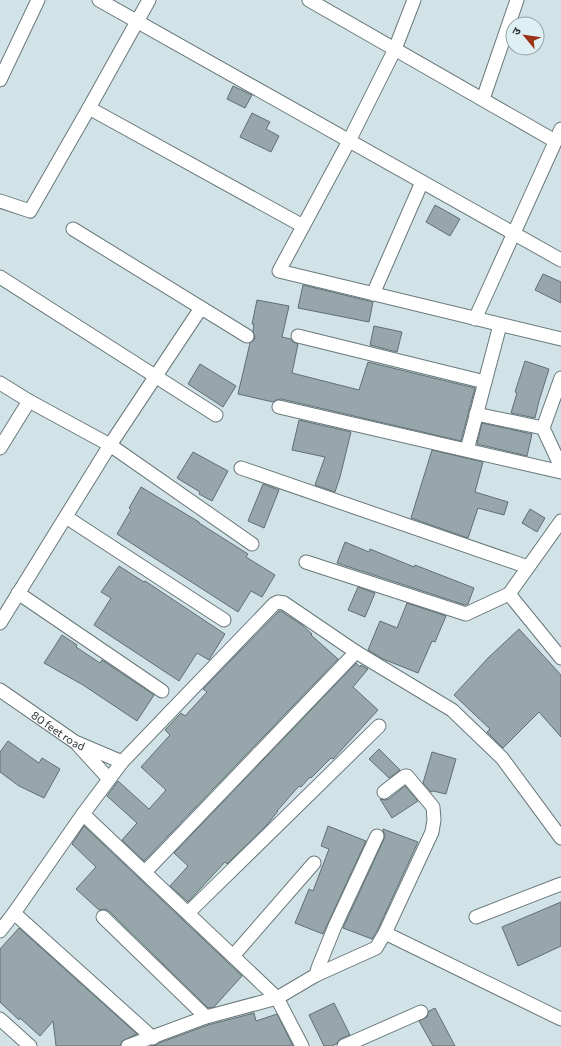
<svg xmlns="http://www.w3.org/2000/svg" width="561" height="1046" viewBox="0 0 561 1046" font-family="Commissioner,'Noto Sans Devanagari',sans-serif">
<rect width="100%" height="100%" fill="#d2e3e7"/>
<g fill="#96a6aa" stroke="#606f73">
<polygon points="233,86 252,95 245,108 227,99"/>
<polygon points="252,113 270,122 266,129 279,136 271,152 240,137"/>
<polygon points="435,205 460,219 450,236 426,222"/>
<polygon points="543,274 561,282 561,303 535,290"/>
<polygon points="303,285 373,302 369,322 298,308"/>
<polygon points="257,300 289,306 282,337 291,339 293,342 298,344 292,373 359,390 368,362 475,388 461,441 281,399 276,400 273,402 238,394 250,343 254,340 255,337 253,331 254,324 252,324"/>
<polygon points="374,326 402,332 397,352 370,345"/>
<polygon points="525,361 549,369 539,401 535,418 511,413 517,393 515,392"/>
<polygon points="200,364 236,386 223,407 188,384"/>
<polygon points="299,420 351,432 340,477 335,492 315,485 325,457 292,450"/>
<polygon points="482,423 532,434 527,456 477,444"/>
<polygon points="432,450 483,462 475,492 508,502 504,515 478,508 468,538 411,518"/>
<polygon points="193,452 228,471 212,501 199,494 200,492 177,478"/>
<polygon points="263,484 279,490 264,528 248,521"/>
<polygon points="141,487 199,522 199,523 248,554 246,557 275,575 262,597 251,591 238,612 117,534 131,510 129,508"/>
<polygon points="530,509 545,518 537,532 522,523"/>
<polygon points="345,542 369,552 370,549 414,567 415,565 474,588 468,604 465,605 337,563"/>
<polygon points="119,566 144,582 145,581 225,634 209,660 197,653 179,681 94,625 111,598 101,592"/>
<polygon points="358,587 375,593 365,617 348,610"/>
<polygon points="407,603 446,616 435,642 432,641 418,673 383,659 368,650 380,621 397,628"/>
<polygon points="279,611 281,611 302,625 312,634 311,635 338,659 144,861 122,840 137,823 107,796 118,781 149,809 166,790 141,767 170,735 165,730 181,713 185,716 207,692 203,689"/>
<polygon points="519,629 561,675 561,737 539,712 503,748 487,732 490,729 454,695 488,658"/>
<polygon points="62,635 77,645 76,647 100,663 102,660 154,695 137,721 83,685 44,663"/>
<polygon points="356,663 360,667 361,665 368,669 353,687 378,710 333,759 331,758 311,778 310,777 301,787 299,786 277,811 278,811 267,825 227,864 225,862 188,902 170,886 188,866 174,853"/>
<polygon points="8,741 39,763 42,758 60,769 44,798 19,786 0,772 0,752"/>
<polygon points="379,749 400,770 389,778 369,759"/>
<polygon points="432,752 456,759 446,794 433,791 431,792 423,783"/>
<polygon points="405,786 418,801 392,818 380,799 385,800 389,799"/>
<polygon points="84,826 242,976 214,1007 208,1008 109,911 105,909 99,910 76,889 96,867 72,844"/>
<polygon points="328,826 366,841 323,934 295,923 309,889 313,891 329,849 321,846"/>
<polygon points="383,829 418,842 378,929 372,939 343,928 384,839 385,835 383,831"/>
<polygon points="561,902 561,946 518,966 502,927"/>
<polygon points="19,928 137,1034 122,1041 120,1046 56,1046 53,1021 40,1036 20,1018 19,1020 0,1002 0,949"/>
<polygon points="334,1003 350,1035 340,1039 336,1044 332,1046 324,1046 309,1015"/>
<polygon points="435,1008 455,1046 433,1046 419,1021 427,1017 429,1011"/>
<polygon points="254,1013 256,1021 277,1014 293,1046 151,1046 156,1045 159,1043 208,1025"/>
</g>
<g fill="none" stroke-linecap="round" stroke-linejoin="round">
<g stroke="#69787c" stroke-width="15">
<g id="minor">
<polyline points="99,0 561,260"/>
<polyline points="309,0 555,141"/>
<polyline points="414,0 395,49 349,141 279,271 561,339"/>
<polyline points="0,80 38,0"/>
<polyline points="483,99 517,0"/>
<polyline points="89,108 303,226"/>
<polyline points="0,201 30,211 89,108 149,0"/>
<polyline points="73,229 247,336"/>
<polyline points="0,277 216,415"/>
<polyline points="373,294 422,182"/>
<polyline points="475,319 561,129"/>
<polyline points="298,336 485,382"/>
<polyline points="561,378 543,428 561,467"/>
<polyline points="0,383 29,401 110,445 252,544"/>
<polyline points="279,407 561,472"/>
<polyline points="476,414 543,428"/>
<polyline points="0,448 29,401"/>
<polyline points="467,450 500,325"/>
<polyline points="241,468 528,567"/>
<polyline points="66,517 224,620"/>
<polyline points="306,562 466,614 509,594 561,521"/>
<polyline points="18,593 162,691"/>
<polyline points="509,594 561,658"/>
<polyline points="0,623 110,445 201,308"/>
<path id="s1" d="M0,690L75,742L122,762"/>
<polyline points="78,745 109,779"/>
<polyline points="83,814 277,998 302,1046"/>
<polyline points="145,872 356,652"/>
<polyline points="14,913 153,1038"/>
<polyline points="188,913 379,726"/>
<polyline points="103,917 206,1017"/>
<polyline points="476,917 561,884"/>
<polyline points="0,931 14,913 83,814 122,762 274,604 278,602 284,603 356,652 452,710 502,758 561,838"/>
<polyline points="385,933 561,1019"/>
<polyline points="233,956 314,863"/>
<polyline points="316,975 318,968 335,926 377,836"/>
<polyline points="0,1019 30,1046"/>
<polyline points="128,1046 206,1017 277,998 316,975 376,948 385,933 432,832 434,820 433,807 407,776 405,776 384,792"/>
<polyline points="344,1046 421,1012"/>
</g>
</g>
<use href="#minor" stroke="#fff" stroke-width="13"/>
</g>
<g text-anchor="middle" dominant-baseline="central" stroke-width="3" stroke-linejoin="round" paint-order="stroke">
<g font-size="11" fill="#292f31" stroke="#dff0f4">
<text stroke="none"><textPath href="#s1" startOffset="71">80 feet road</textPath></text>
</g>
</g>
<g transform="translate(525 36) rotate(299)"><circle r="19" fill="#dff0f4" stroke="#96a3a6"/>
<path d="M0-3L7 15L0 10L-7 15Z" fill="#9c341a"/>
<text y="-6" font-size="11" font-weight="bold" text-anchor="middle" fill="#292f31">उ</text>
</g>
</svg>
